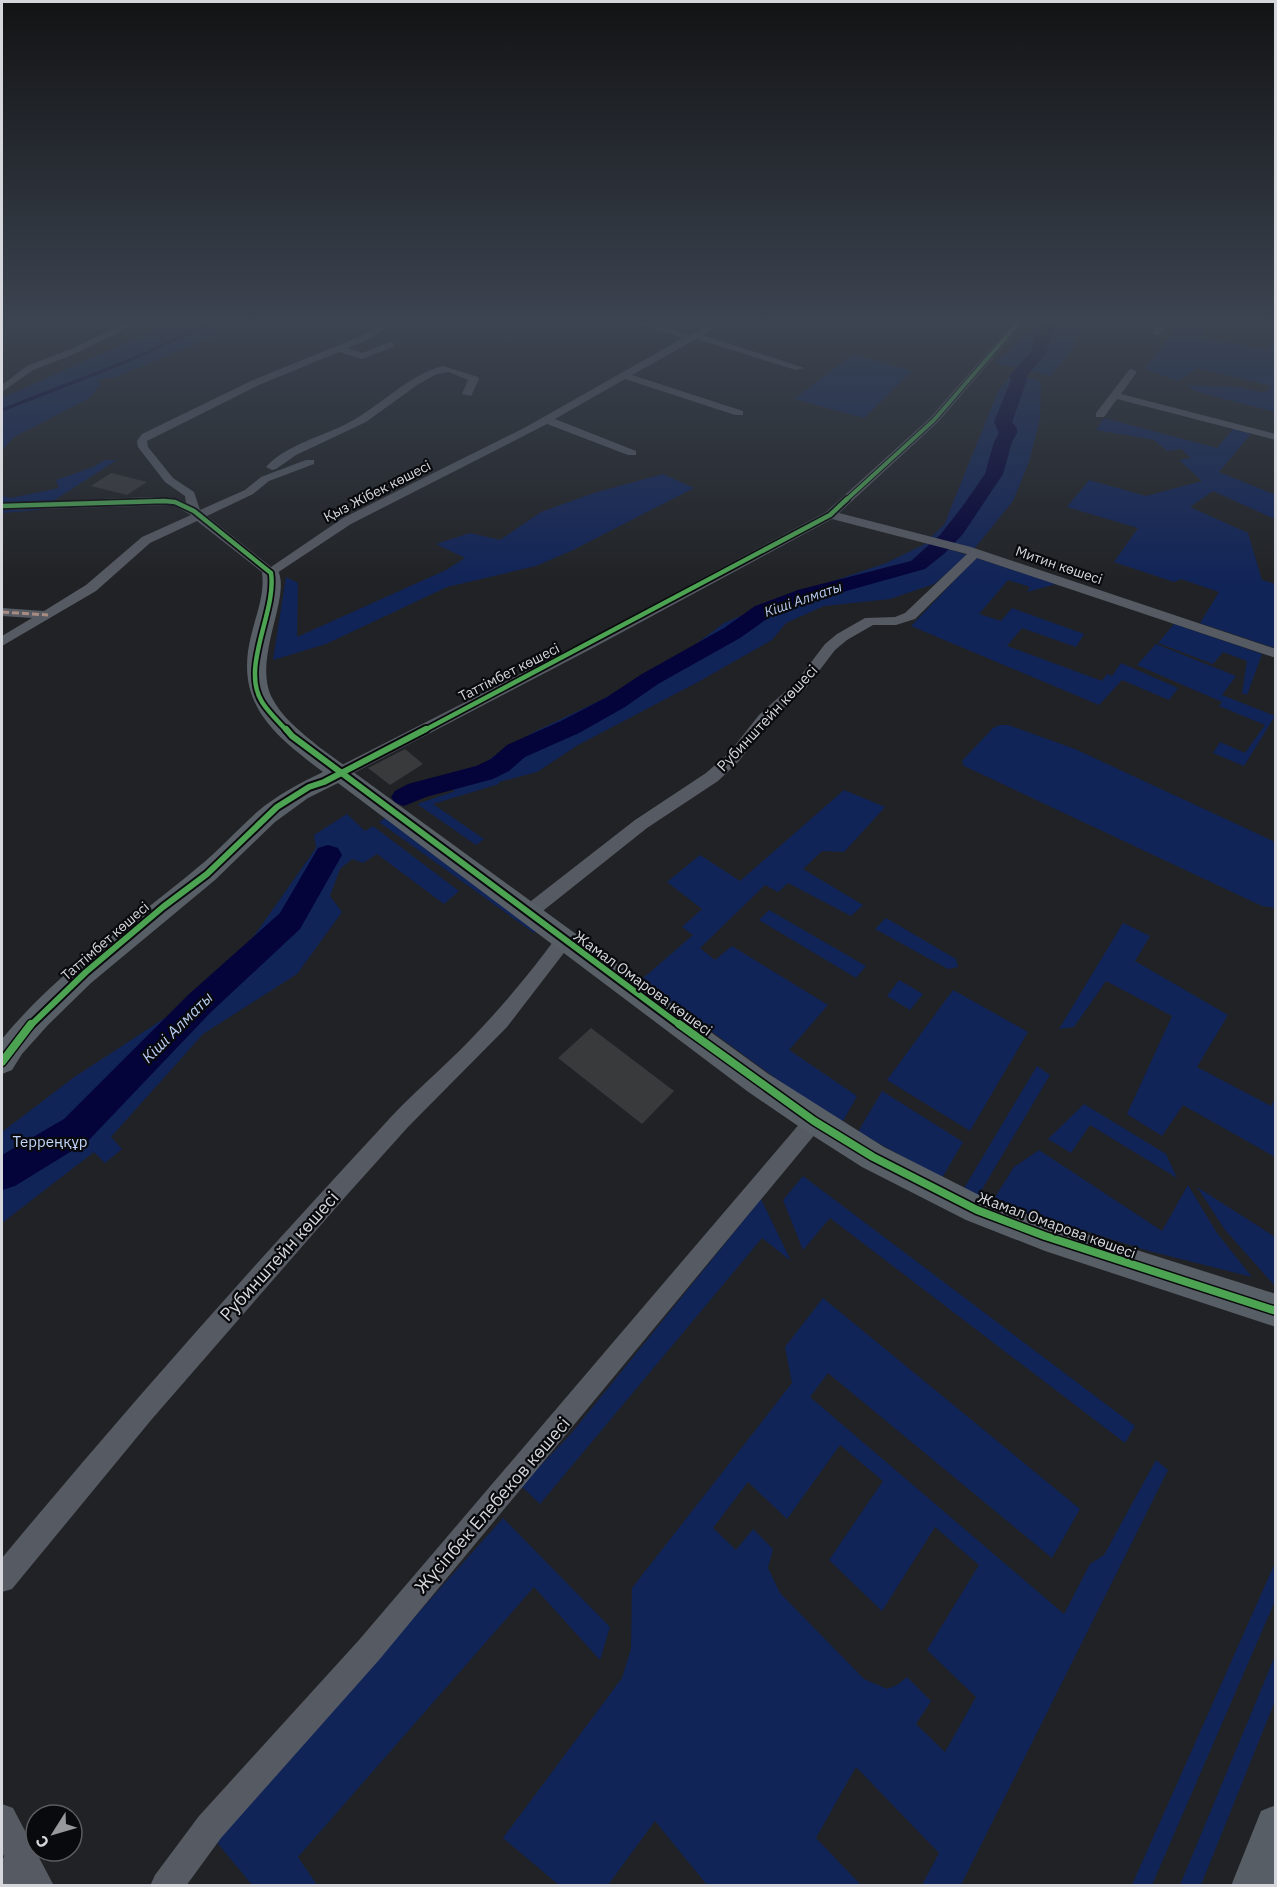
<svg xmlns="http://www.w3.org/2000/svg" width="1277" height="1887" viewBox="0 0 1277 1887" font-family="'IBM Plex Sans',sans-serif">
<rect width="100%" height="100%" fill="#202225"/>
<g fill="#112458" fill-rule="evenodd">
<polygon points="169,321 241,321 229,330 116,377 97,380 101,384 88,399 14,437 2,450 2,398 151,331"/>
<polygon points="1035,321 1088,321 1080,329 1075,346 1051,376 995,363 1012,348"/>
<polygon points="1190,321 1205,326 1204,338 1266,349 1275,337 1275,412 1197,392 1185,385 1240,387 1265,393 1271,386 1198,368 1178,381 1145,369 1175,329"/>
<polygon points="1206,321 1275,321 1275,336"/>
<polygon points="853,354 912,371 864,418 794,399"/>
<polygon points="1013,373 1041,381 1040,418 1029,462 1013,501 974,549 931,537 944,525 998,391"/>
<polygon points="1104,418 1217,448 1233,429 1251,434 1219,472 1273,494 1275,492 1275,519 1213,491 1190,507 1248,533 1262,580 1275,584 1275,648 1200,623 1219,592 1181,579 1174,582 1114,562 1138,528 1067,507 1089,480 1146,496 1202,481 1179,460 1191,458 1181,449 1167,451 1154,440 1096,430"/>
<polygon points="105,460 117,460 39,510 2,513 2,496 11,498 59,488 56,480 93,467"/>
<polygon points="663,474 694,488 573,550 536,566 447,587 326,644 273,660 286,577 298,583 297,637 446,570 465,558 436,544 470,533 500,540 541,512 594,493"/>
<polygon points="927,543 968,555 934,584 890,599 824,606 786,623 772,640 698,682 578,745 537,772 499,782 499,784 433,804 484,839 476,845 417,804 455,791 441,779 476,771 494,756 534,732 603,699 683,654 724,623 778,600 886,563"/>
<polygon points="976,558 1056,584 1027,592 1030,587 1008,580 979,614 1001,621 1012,608 1084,634 1076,647 1022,628 1007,646 1102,681 1107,674 1112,676 1121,663 1178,688 1169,700 1122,680 1099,705 911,626"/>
<polygon points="1174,624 1262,654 1247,695 1242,693 1247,661 1223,652 1213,664 1158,643"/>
<polygon points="1156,644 1236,676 1222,695 1275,716 1244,766 1213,753 1220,742 1245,753 1265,725 1219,706 1222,702 1137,665"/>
<polygon points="1000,725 1008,725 1075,749 1275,842 1275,908 1262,906 964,766 962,761 993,728"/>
<polygon points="844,790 885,807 844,852 822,851 803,869 863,905 851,916 788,883 778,892 765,885 700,948 715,960 732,946 828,1005 789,1050 857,1096 842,1123 822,1112 641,980 693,935 682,927 702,909 667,882 700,855 740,881"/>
<polygon points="347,814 365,831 373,826 459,891 444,904 377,854 363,863 352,859 340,869 330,896 342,912 297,974 203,1034 111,1137 122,1149 105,1163 94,1152 2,1223 2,1132 73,1078 177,1010 254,936 316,848 314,835"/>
<polygon points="385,818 541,929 534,933 379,822"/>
<polygon points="769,910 866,966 856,978 759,920"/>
<polygon points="886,918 956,959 958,967 948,969 875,929"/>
<polygon points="1123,923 1150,936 1135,961 1228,1015 1197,1067 1271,1106 1275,1098 1275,1157 1183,1105 1162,1136 1127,1114 1172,1016 1106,981 1074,1027 1059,1029"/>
<polygon points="899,980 923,994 910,1010 887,996"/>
<polygon points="953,990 1028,1032 970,1131 887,1080"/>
<polygon points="1037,1066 1050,1075 978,1196 963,1190"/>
<polygon points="882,1091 963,1142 942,1178 858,1132"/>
<polygon points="1084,1104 1166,1154 1177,1178 1090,1125 1071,1153 1048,1139"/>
<polygon points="1039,1150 1162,1231 1188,1185 1217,1233 1252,1277 1149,1251 992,1202 1014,1167"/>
<polygon points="803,1176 1135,1426 1125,1443 830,1218 803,1250 783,1200"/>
<polygon points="1197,1187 1275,1237 1275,1286 1225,1230"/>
<polygon points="761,1199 791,1261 762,1238 540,1504 521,1486 570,1435"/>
<path d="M823,1298L1080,1509L1052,1558L828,1373L810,1397L1064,1614L1090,1564L1104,1555L1156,1460L1168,1470L961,1885H922L939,1853L856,1767L816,1838L861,1885H707L655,1821L608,1885H559L503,1838L622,1678L631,1649L632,1588L792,1383L785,1347ZM840,1445L883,1481L829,1560L882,1611L935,1527L979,1565L927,1650L976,1697L945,1752L916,1724L931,1701L907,1677L897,1685L887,1689L864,1679L780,1593L768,1568L773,1549L753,1529L736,1550L713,1528L748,1482L787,1519Z"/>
<polygon points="503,1518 610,1627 600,1660 534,1587 298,1857 317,1885 252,1885 215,1840"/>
<polygon points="1275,1563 1275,1601 1152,1885 1132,1885"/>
<polygon points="1275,1656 1275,1701 1201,1885 1180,1885"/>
</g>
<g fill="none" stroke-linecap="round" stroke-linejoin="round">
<polyline stroke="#04033a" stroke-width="3" points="2,410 123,363 216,321"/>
<g fill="#04033a" fill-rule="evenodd">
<polygon points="1046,321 1063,321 1051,336 1046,354 1026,377 1027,380 1012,422 1017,428 1017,433 1012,442 1003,474 963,534 945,553 925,569 814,600 771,616 740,638 658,684 625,707 579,733 525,757 509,771 493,779 426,797 404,806 395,803 391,797 395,791 408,784 476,766 491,759 507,745 561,721 607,697 642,674 724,628 755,606 798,590 911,561 940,535 962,507 985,474 994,442 999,433 994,422 1011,380 1009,376 1030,353 1035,336"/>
<polygon points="328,845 338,848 342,855 300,929 210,1013 88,1141 15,1186 2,1190 2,1155 64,1119 188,995 280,913 318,848"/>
</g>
</g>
<g fill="#383a3c">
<polygon points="111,473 147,482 127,495 91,486"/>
<polygon points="405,749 423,764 390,785 368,768"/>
<polygon points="591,1028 674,1091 642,1124 558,1058"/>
</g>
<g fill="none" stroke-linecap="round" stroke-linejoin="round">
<g fill="#565a63" fill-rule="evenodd">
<polygon points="129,321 141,321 77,353 33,370 2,392 2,385 27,366 71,349"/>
<polygon points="386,321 397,321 367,340 347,348 362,353 390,342 395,345 393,347 362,359 339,352 259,385 147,441 148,447 173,478 194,492 200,510 245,490 261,477 306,460 314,460 314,464 269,481 253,494 207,516 271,567 343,518 526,427 683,338 631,321 644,321 690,335 715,321 725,321 703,335 804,368 796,370 696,339 632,375 743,411 743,415 735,415 625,379 555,419 636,451 636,455 628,455 547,424 351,524 271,577 267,576 197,521 150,543 96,591 2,646 2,636 32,618 2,616 2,608 44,611 86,585 142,537 191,515 173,505 2,510 2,503 151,497 175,498 186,503 185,496 165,482 138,447 137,441 142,434 251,381 361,336"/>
<polygon points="1015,321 1025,321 938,422 839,513 971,547 1276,649 1276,658 977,558 915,619 896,625 873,625 847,640 835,650 806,688 769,721 739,761 718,781 647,828 534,918 528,920 522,918 519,913 522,908 635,820 706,773 729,753 759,715 796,682 825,644 837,634 865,618 895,617 905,613 967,554 832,519 591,649 346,777 334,777 332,773 334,769 581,643 826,512 930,418"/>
<polygon points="1164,321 1174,321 1159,335 1153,335 1153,331"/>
<path d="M443,366L478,377L479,379L471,396L462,394L468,380L449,372L437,374L417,385L366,422L296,455L276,469L272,470L266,467C287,444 322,437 348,423C381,406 406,376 443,366Z"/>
<polygon points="1132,369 1137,372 1121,394 1276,434 1276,440 1117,399 1104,417 1096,417 1096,413 1129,370"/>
<path d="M564,933L570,935L573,940L570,945L507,1027L408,1127L346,1196L152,1419L12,1589L2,1592V1558C123,1412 250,1269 380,1129C408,1097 441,1070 470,1040C502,1007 531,972 558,935Z"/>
<polygon points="814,1112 821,1115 824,1121 821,1127 379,1660 221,1838 186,1886 150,1886 155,1875 199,1816 359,1640 807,1115"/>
<polygon points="2,1804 13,1808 54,1886 2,1886 2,1859 4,1857 2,1851"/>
</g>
<g fill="#585e66" fill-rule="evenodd">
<path d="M271,568L277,569C293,593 253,657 271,696C281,717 301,732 319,747L767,1073L884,1147L987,1199L1045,1221L1276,1294V1327L1045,1251L966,1220L862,1167L804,1130L747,1091L338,783L308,798L275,822L215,880L91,983L48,1025L22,1054L12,1070L2,1074V1039C57,972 131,923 197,868C218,851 237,830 257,812C277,795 300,783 323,772C274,735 234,704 251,636C256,615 265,594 262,573L265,569Z"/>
<polygon points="1276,1805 1275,1886 1231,1886 1261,1811"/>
</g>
<polyline stroke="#a88b81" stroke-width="3" stroke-dasharray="7 3" stroke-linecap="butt" points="2,612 48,615"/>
<g stroke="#090a0d" stroke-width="6">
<polyline id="cycleway-far3" points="845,501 934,420 1020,321"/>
</g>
<g stroke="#090a0d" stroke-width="8">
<g id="cycleway-far2">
<path d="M2,506L164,501L175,502L194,511L271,573C277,611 240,667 262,702C269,713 279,722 287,731"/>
<polyline points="423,731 830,515 847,499"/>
</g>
</g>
<g stroke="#090a0d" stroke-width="10">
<g id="cycleway-far1">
<polyline points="286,729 292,736 681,1026"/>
<polyline points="30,1026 86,972 163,907 207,874 277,807 309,787 324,782 426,729"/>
</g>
</g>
<g stroke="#090a0d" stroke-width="11">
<g id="cycleway">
<polyline points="679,1024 814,1121 873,1157 977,1210 1045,1236 1276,1311"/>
<polyline points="2,1062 31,1024"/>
</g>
</g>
<use href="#cycleway-far3" stroke="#4ca352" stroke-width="4"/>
<use href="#cycleway-far2" stroke="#4ca352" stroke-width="4.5"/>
<use href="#cycleway-far1" stroke="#4ca352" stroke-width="6"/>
<use href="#cycleway" stroke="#4ca352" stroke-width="8"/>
</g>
<linearGradient id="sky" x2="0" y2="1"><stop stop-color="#121314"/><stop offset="0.55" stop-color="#3c4451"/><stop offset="1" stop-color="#3c4451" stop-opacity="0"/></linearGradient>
<rect width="1277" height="585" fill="url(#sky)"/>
<g text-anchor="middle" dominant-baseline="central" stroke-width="4.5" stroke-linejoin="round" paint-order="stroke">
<g font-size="14" fill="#d5d7dc" stroke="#090a0d">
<text transform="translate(377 491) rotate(-27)">Қыз Жібек көшесі</text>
<text transform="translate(1059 565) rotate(19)">Митин көшесі</text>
<text transform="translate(509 672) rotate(-27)">Таттімбет көшесі</text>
<text transform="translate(105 941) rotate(-41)">Таттімбет көшесі</text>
</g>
<g font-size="14" font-style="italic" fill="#bacdf3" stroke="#090a0d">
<text transform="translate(803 599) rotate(-19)">Кіші Алматы</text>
</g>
<g font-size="15" fill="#d5d7dc" stroke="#090a0d">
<text transform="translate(767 718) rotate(-47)">Рубинштейн көшесі</text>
<text transform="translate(643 983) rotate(36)">Жамал Омарова көшесі</text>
<text transform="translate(1057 1225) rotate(20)">Жамал Омарова көшесі</text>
</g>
<g font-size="15" fill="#c3d6fc" stroke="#090a0d">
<text x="50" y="1141">Терреңқұр</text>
</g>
<g font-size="16" font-style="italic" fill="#bacdf3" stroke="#090a0d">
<text transform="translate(177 1027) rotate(-45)">Кіші Алматы</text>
</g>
<g font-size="18" fill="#d5d7dc" stroke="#090a0d">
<text transform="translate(279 1256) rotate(-48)">Рубинштейн көшесі</text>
<text transform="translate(492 1505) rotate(-49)">Жүсіпбек Елебеков көшесі</text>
</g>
</g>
<rect width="1277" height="1887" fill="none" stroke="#d5d7dc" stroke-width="6"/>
<g transform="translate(54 1833) rotate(233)"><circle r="28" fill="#090a0d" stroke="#5b5c60" stroke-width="1.5"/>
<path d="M0-4.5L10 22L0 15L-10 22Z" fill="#96989c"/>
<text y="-9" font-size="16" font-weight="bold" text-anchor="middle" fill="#d5d7dc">С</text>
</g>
</svg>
